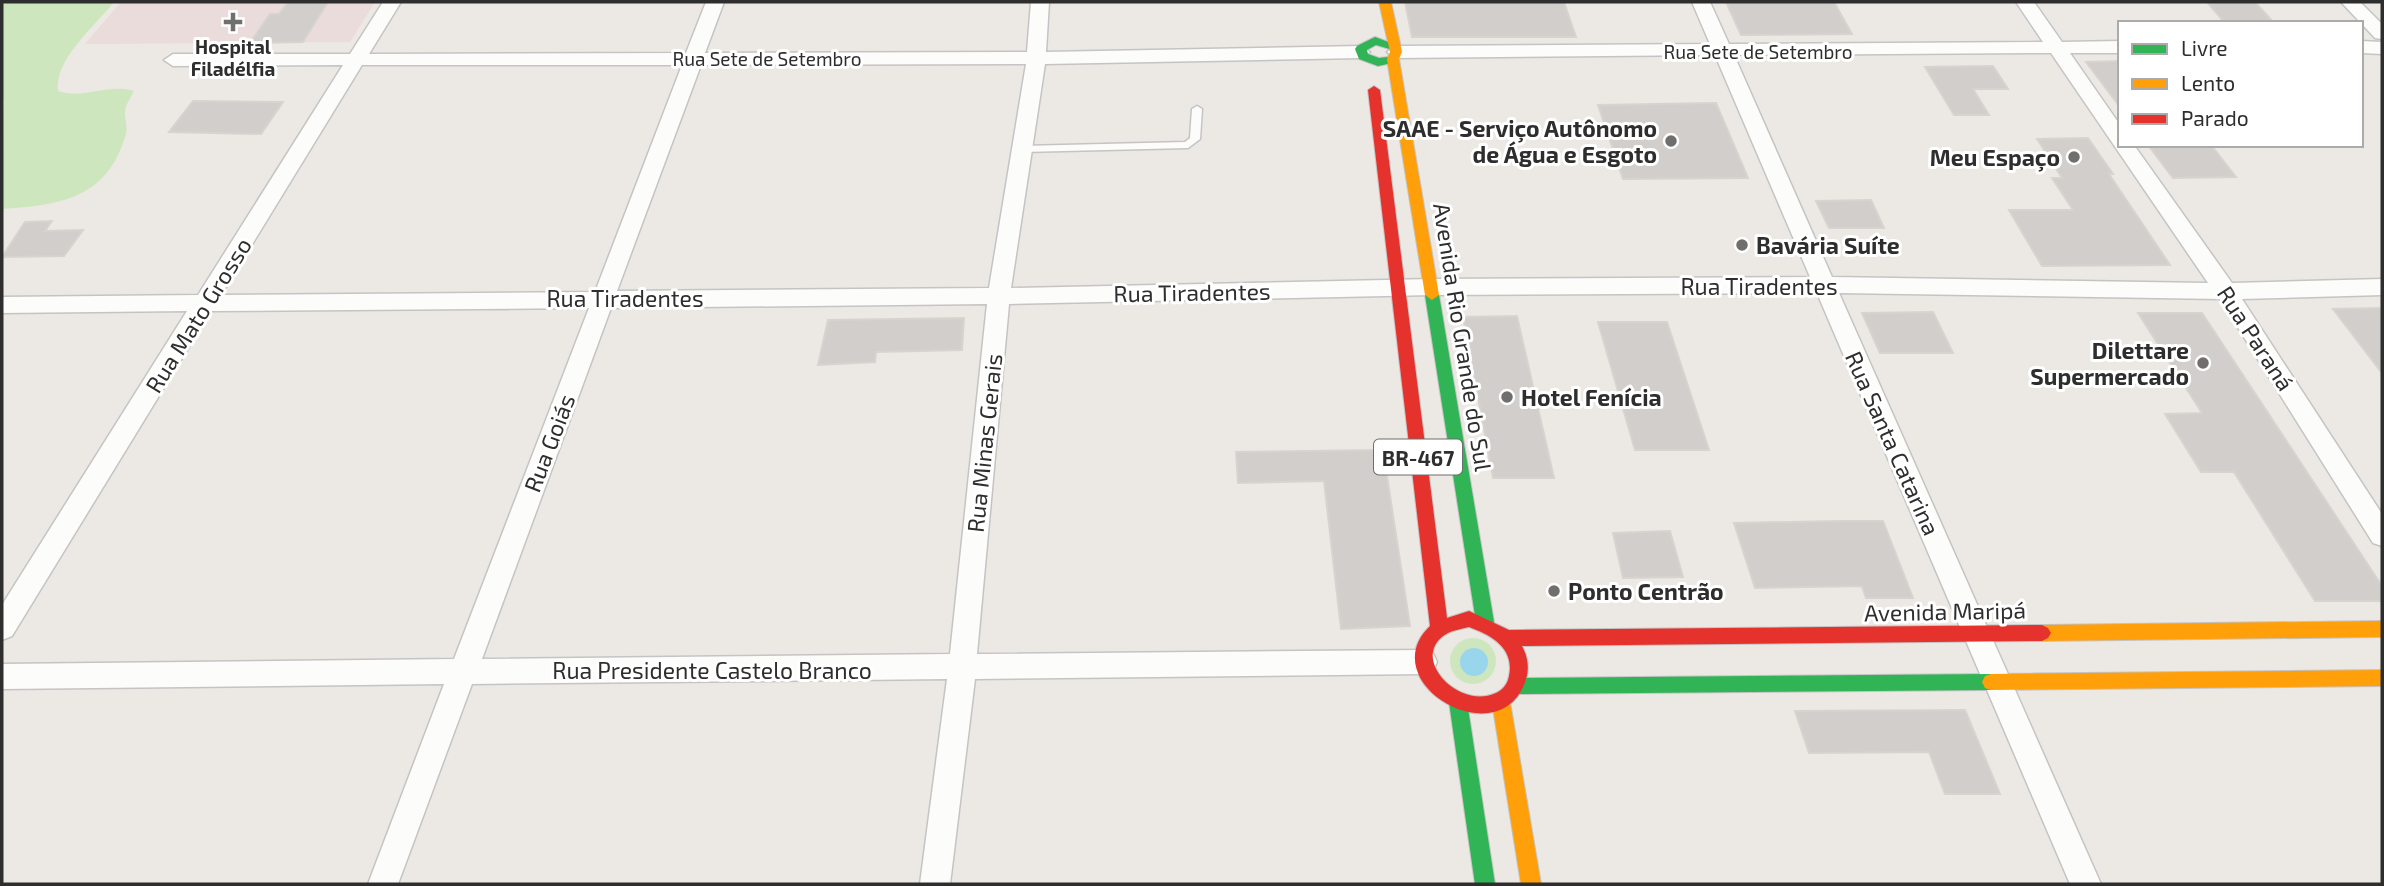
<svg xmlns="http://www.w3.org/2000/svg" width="2384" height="886" viewBox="0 0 2384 886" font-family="'Exo 2',sans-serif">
<rect width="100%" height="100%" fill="#ece8e4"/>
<polygon fill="#e9dcdb" points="121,2 375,2 350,42 85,44"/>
<g fill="#cee6be">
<path d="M2,2H114C96,25 54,59 58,91C83,100 107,83 134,91C131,96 126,105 125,111C124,120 129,127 125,137C106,199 60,205 2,209L4,98H2Z"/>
<circle cx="1473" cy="661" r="23"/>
</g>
<circle fill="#99d6ec" cx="1474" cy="662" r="14"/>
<g fill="#d1cecb" stroke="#d7d4d0" stroke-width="2">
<polygon points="288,2 328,2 303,42 250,43 270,14 279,14"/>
<polygon points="1405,2 1564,2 1576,37 1412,37"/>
<polygon points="1726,2 1834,2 1852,34 1741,35"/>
<polygon points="2207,2 2255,2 2274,23 2225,23"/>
<polygon points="2120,61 2120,107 2086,62"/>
<polygon points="1993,66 2008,89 1973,89 1989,115 1954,115 1925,67"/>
<polygon points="193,101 283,102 261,134 169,132"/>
<polygon points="1716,103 1748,178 1623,179 1598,105"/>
<polygon points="2088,138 2113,174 2109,174 2170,265 2042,266 2009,210 2073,210 2052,178 2062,178 2037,139"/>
<polygon points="2148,145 2211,145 2236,177 2173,178"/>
<polygon points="1871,200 1884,228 1829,228 1816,201"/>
<polygon points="52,221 45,231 83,230 64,256 2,257 25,222"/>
<polygon points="2382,308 2382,373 2333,309"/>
<polygon points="1933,312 1953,353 1880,353 1862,313"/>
<polygon points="2138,313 2202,313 2382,586 2382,601 2315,601 2234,472 2201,472 2165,414 2202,413"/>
<polygon points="1517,316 1554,478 1493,478 1463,317"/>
<polygon points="964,318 962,350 876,352 875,362 818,365 828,320"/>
<polygon points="1598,322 1667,322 1709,450 1635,450"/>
<polygon points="1383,450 1410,626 1341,629 1324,481 1238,483 1236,452"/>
<polygon points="1838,521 1883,521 1913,598 1866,598 1862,586 1755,588 1734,523"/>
<polygon points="1670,531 1683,577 1623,578 1613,533"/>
<polygon points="1965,710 2000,794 1945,794 1929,752 1809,753 1795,711"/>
</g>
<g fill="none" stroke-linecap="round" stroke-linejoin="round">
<g stroke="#c5c4c5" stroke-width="3">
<polygon id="lane" points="1197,106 1202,109 1200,139 1188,148 1022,152 1017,149 1022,146 1185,142 1190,138 1192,109"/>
</g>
<g stroke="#c5c4c5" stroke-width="3">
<g id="street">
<path d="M383,2H401L369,54L686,53L706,2H724L705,53L1027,52L1031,2H1049L1046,52L1361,46L1370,52L1361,58L1045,64L1011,288L1432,279L1810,277L1715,55L1396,58L1387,52L1396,46L1710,44L1692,2H1710L1729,44L2043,42L2016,2H2034L2062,42L2120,41V53H2070L2120,125V145H2134L2232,283L2382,279V295L2242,299L2382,514V546L2373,543L2220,299L1839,293L2101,884H2070L1817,293L1432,295L1009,304L977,654L1423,650L1433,653L1437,662L1433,671L1423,674L975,679L950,884H920L947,679L472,684L398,884H368L444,684L2,689V664L454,659L589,308L211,311L12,636L2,640V605L187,311L2,313V297L198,295L343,65L173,66L164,60L173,54H350ZM2051,53L2208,283L1832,277L1734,55ZM1026,64L989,288L617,291L701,65ZM362,65H682L595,292L221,295ZM987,304L950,654L482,659L611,308Z"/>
<polygon points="2341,2 2360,2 2382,24 2382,39 2375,38"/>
<polygon points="2361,41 2382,42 2382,54 2361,53"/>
</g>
</g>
<g stroke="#c5c4c5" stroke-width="2">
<g id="fast">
<polygon points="1375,37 1399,46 1393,50 1376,45 1367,50 1368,54 1379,58 1397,56 1397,62 1378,66 1359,59 1355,49 1357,46"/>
<polygon points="1432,290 1439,295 1494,622 1491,627 1485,630 1479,627 1476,622 1425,295"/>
<polygon points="1991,674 1997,676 2000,682 1997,688 1991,690 1518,694 1512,692 1509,686 1512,680 1518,678"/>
<polygon points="1458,694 1464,696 1467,702 1495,884 1475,884 1449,702 1452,696"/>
</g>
</g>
<g stroke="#c5c4c5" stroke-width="2">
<g id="slow">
<polygon points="1379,2 1391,2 1402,52 1399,59 1439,295 1432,300 1425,295 1387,59 1390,52"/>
<polygon points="2382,621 2382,637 2042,641 2036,638 2033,633 2036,628 2042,625"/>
<polygon points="2382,670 2382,686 1991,690 1985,688 1982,682 1985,676 1991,674"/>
<polygon points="1501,694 1507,696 1510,702 1541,884 1521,884 1492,702 1495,696"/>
</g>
</g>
<g stroke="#c5c4c5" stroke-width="2">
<path id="jam" d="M1374,86L1380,90L1447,618L1469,611L1509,630L2042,625L2048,628L2051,633L2048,638L2042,641L1522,646C1529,659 1530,673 1523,687C1493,753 1373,681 1430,626L1368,90ZM1469,627C1491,635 1515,648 1509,676C1508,683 1503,690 1496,693C1457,711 1407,655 1448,633C1454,630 1462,629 1469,627Z"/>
</g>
<use href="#lane" fill="#fcfcfb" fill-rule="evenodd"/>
<use href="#street" fill="#fcfcfb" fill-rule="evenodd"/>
<use href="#fast" fill="#30b455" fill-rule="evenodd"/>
<use href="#slow" fill="#ff9f0a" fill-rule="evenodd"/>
<use href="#jam" fill="#e5322d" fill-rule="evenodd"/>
</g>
<g fill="#706f6e" stroke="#fff" stroke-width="2.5">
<path d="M229.5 11.5h7v7h7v7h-7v7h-7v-7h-7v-7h7z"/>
<circle cx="1671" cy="141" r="7"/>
<circle cx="2074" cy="157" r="7"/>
<circle cx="1742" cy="245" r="7"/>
<circle cx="2203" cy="363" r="7"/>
<circle cx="1507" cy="397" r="7"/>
<circle cx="1554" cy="591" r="7"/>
</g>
<g text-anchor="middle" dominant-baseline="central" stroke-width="6" stroke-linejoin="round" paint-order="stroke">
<g font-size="19" font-weight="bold" fill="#2e2e2e" stroke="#fff">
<text x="233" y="46">Hospital<tspan x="233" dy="22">Filadélfia</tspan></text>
</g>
<g font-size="19" fill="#2e2e2e" stroke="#fff">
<text x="1758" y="51">Rua Sete de Setembro</text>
<text x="767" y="58">Rua Sete de Setembro</text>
</g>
<rect fill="#fff" stroke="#6d6d6d" stroke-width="2" x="1374" y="439.5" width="88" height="35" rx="5"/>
<g font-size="21" font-weight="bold" fill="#2e2e2e">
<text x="1418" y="457">BR-467</text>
</g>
<g font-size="23" font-weight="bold" fill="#2e2e2e" stroke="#fff" text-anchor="end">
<text x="1657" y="128">SAAE - Serviço Autônomo<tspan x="1657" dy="26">de Água e Esgoto</tspan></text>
<text x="2060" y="157">Meu Espaço</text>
<text x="1756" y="245" text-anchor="start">Bavária Suíte</text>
<text x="2189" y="350">Dilettare<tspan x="2189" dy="26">Supermercado</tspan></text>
<text x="1521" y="397" text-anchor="start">Hotel Fenícia</text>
<text x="1568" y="591" text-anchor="start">Ponto Centrão</text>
</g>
<g font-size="23" fill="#2e2e2e" stroke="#fff">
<text x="1759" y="286">Rua Tiradentes</text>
<text transform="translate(1192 292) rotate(-1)">Rua Tiradentes</text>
<text x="625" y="298">Rua Tiradentes</text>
<text transform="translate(198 315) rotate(-58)">Rua Mato Grosso</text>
<text transform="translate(1463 337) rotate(81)">Avenida Rio Grande do Sul</text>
<text transform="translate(2256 338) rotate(57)">Rua Paraná</text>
<text transform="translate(549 443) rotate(-69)">Rua Goiás</text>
<text transform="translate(984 443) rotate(-84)">Rua Minas Gerais</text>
<text transform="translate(1893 443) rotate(66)">Rua Santa Catarina</text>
<text transform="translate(1945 611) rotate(-1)">Avenida Maripá</text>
<text x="712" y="670">Rua Presidente Castelo Branco</text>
</g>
</g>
<rect width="2384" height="886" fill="none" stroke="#2e2e2e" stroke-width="7"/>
<rect x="2118" y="21" width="245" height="126" fill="#ffffff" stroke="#ababab" stroke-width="2"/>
<rect x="2132" y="44" width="35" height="10" fill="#30b455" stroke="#ababab" stroke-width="2"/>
<text x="2181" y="56" font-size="21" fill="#2e2e2e">Livre</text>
<rect x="2132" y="79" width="35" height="10" fill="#ff9f0a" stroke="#ababab" stroke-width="2"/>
<text x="2181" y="91" font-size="21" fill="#2e2e2e">Lento</text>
<rect x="2132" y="114" width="35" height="10" fill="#e5322d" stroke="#ababab" stroke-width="2"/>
<text x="2181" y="126" font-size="21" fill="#2e2e2e">Parado</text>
</svg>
